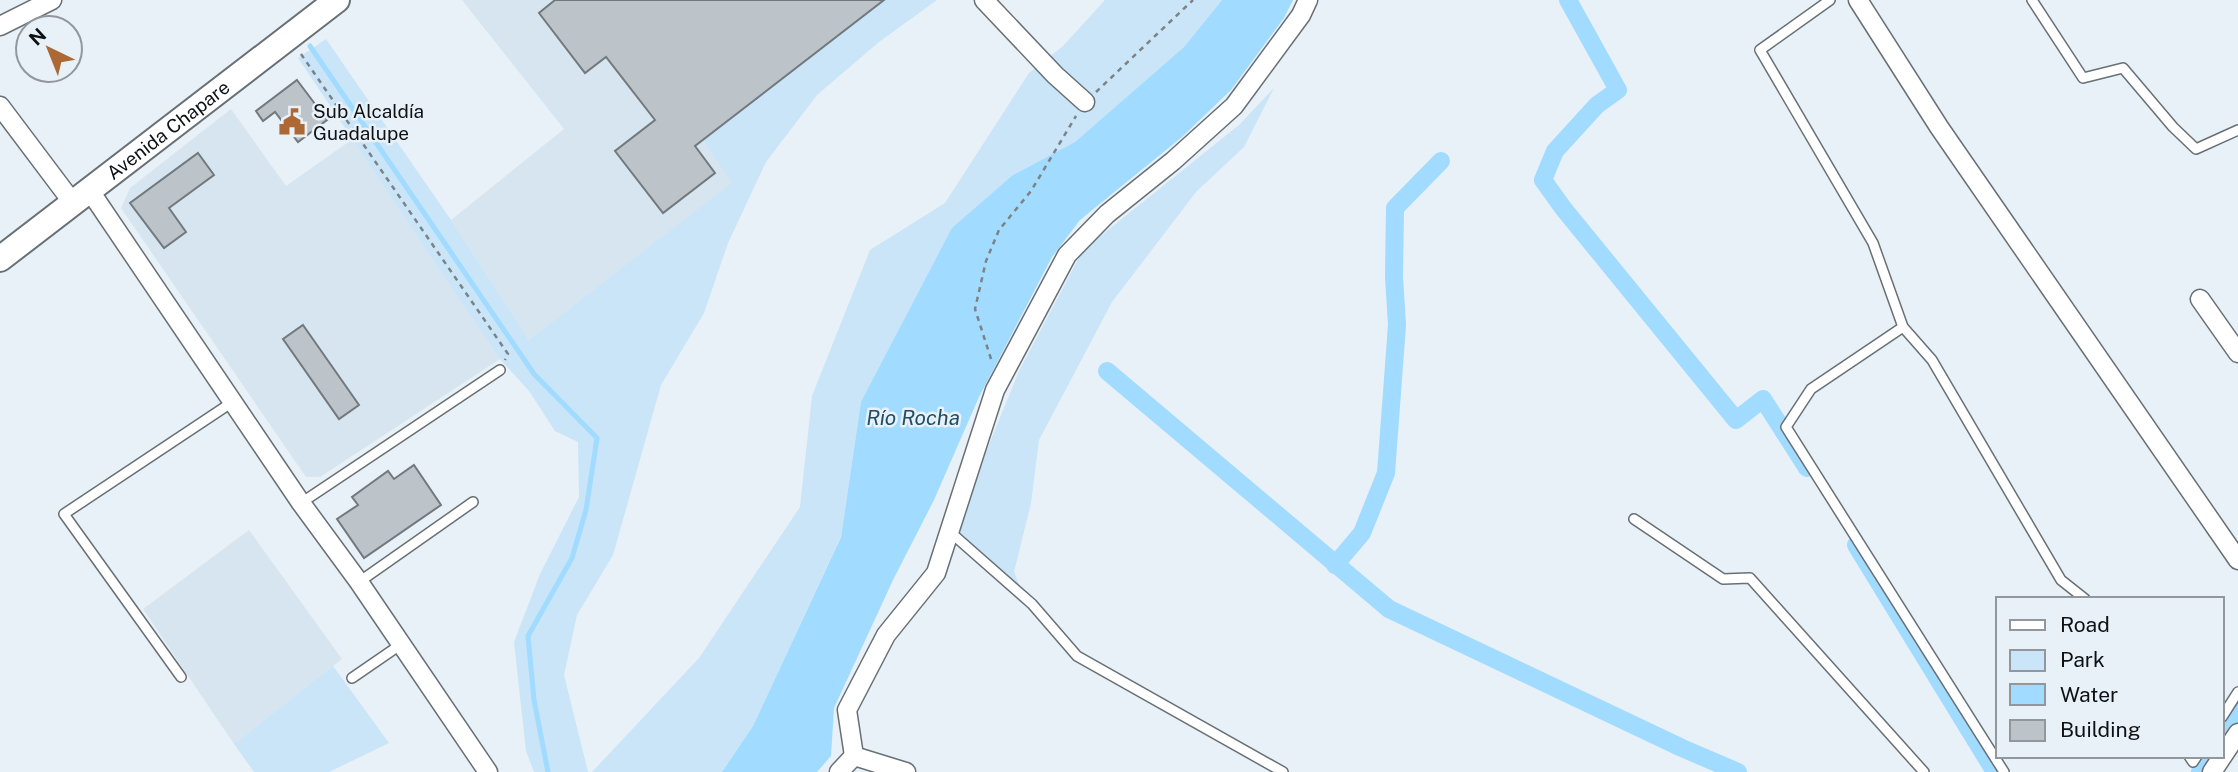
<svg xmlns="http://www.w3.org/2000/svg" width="2238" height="772" viewBox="0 0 2238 772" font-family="'Public Sans',sans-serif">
<rect width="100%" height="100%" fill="#e8f1f7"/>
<g fill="#d6e5ef">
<polygon points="462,0 884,0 703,140 733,183 529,340 451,220 564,129"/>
<polygon points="231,109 286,186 354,138 500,359 320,477 306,477 121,208 130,188"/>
<polygon points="249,530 342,659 234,744 143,609"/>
</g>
<g fill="#c9e5f7">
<polygon points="884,0 937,0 879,42 817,95 766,162 728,243 704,313 661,385 613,555 577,615 564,675 588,772 534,772 526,751 514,642 540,574 579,497 578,442 555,431 529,391 500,359 298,58 326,39 451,220 529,340 732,183 703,140"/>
<polygon points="1105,0 1222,0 1184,47 1075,142 1013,175 861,402 841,536 753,726 722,772 592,772 699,658 800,507 812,396 870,250 945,203 1029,73 1063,46"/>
<polygon points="1274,88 1244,147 1196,192 1112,302 1039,440 1031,503 1014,572 1020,587 959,533 986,452 1019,371 1083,250 1239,125"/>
<polygon points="333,666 389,743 329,772 254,772 234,744"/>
</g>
<polygon fill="#a1dbff" points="1222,0 1293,0 1284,18 1231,90 1182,137 1080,220 1052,257 979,397 934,500 893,580 834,708 831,756 817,772 722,772 753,726 841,537 861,402 952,228 1013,175 1075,142 1184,47"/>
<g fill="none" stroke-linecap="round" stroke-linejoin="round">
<polyline stroke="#a1dbff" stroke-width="5" points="310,46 534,374 597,438 586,510 572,558 528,636 534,700 548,772"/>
<g stroke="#a1dbff" stroke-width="18">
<polyline points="1568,0 1618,90 1597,105 1555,151 1543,180 1563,208 1736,420 1763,399 1807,468"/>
<polyline points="1107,371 1389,609 1682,748 1738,772"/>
<polyline points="1856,545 1995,772"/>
<polyline points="1335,565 1362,533 1386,473 1397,325 1394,277 1395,208 1441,161"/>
<polyline points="2222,737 2238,712"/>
<polyline points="2200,772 2210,756"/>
</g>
</g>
<g fill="#bcc4ca" stroke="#71797e" stroke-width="2">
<polygon points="555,0 884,0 695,146 715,173 663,213 615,151 655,120 606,57 585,73 539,13"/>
<polygon points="297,80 327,120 298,142 275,112 263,121 256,111"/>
<polygon points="198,153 214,175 169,208 186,232 164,248 130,203"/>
<polygon points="303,325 359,405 339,419 283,339"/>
<polygon points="414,465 441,505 364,558 337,519 358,505 352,497 374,481 388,471 394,479"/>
</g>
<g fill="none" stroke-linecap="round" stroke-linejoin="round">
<g stroke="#687075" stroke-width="12">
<g id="service">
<polyline points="1830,0 1760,50 1873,243 1903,327 1932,360 2061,580 2085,599"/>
<polyline points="2032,0 2083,78 2123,68 2173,127 2196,149 2238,130"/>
<polyline points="1903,327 1811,389 1786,427 2004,772"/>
<polyline points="301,503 500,370"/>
<polyline points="1634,519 1723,579 1750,578 1924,772"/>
<polyline points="949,531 1032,604 1077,656 1283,772"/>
<polyline points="359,582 473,502"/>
<polyline points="181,677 64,514 234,401"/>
<polyline points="352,678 400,645"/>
<polyline points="2222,717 2238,692"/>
<polyline points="2189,756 2193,762 2197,756"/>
</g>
</g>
<g stroke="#687075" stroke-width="21">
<g id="minor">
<polyline points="984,0 1055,75 1085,102"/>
<polyline points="1858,0 1939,127 2238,560"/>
<polyline points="0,26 52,0"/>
<polyline points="0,106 73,203"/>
<polyline points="90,191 301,503 359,582 488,772"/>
<polyline points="2200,299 2238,353"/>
<polyline points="854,756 906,772"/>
<polyline points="839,772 854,756 847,710 886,635 936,573 995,390 1067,255 1107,214 1173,161 1234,106 1301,15 1308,0"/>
<polyline points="2212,772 2238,733"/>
</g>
</g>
<g stroke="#687075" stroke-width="28">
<g id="secondary">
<path id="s1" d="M0,259L337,0"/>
</g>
</g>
<g stroke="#7c8286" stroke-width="2.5" stroke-dasharray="5 5" stroke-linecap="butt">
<polyline points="301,54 508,354 505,360"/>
<polyline points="1096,92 1193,0"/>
<polyline points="991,359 975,309 986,261 999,230 1031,191 1076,116"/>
</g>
<use href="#service" stroke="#fff" stroke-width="9"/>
<use href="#minor" stroke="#fff" stroke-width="18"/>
<use href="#secondary" stroke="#fff" stroke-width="24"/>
</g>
<defs>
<g id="civic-bare" transform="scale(2.1)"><path d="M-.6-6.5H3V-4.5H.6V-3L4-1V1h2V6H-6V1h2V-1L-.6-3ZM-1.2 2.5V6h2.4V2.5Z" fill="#ac6936" stroke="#e8f1f7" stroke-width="2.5" paint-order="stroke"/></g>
</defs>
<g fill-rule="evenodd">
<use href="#civic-bare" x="292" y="122"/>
</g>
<g text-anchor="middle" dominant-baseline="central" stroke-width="5" stroke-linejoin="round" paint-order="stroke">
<g font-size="19" fill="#0e1113" stroke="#e8f1f7" text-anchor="start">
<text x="313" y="111">Sub Alcaldía<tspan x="313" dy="22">Guadalupe</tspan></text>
</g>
<g font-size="19" fill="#0e1113" stroke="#e8f1f7">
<text stroke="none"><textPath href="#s1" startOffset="212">Avenida Chapare</textPath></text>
</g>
<g font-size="21" font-style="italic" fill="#214d65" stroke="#e8f1f7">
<text x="913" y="417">Río Rocha</text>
</g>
</g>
<rect x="1996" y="597" width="228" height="161" fill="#e8f1f7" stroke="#91979c" stroke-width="2"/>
<rect x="2010" y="620" width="35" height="10" fill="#ffffff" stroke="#91979c" stroke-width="2"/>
<text x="2060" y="632" font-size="21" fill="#0e1113">Road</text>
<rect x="2010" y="650" width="35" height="21" fill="#c9e5f7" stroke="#91979c" stroke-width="2"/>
<text x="2060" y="667" font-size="21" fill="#0e1113">Park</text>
<rect x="2010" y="684" width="35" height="21" fill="#a1dbff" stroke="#91979c" stroke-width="2"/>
<text x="2060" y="702" font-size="21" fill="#0e1113">Water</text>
<rect x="2010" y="720" width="35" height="21" fill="#bcc4ca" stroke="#91979c" stroke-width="2"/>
<text x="2060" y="737" font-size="21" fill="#0e1113">Building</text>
<g transform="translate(49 49) rotate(317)"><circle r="33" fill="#e8f1f7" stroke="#91979c" stroke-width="2"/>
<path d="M0-5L12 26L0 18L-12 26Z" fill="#ac6936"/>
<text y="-10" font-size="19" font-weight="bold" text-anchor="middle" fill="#0e1113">N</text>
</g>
</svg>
